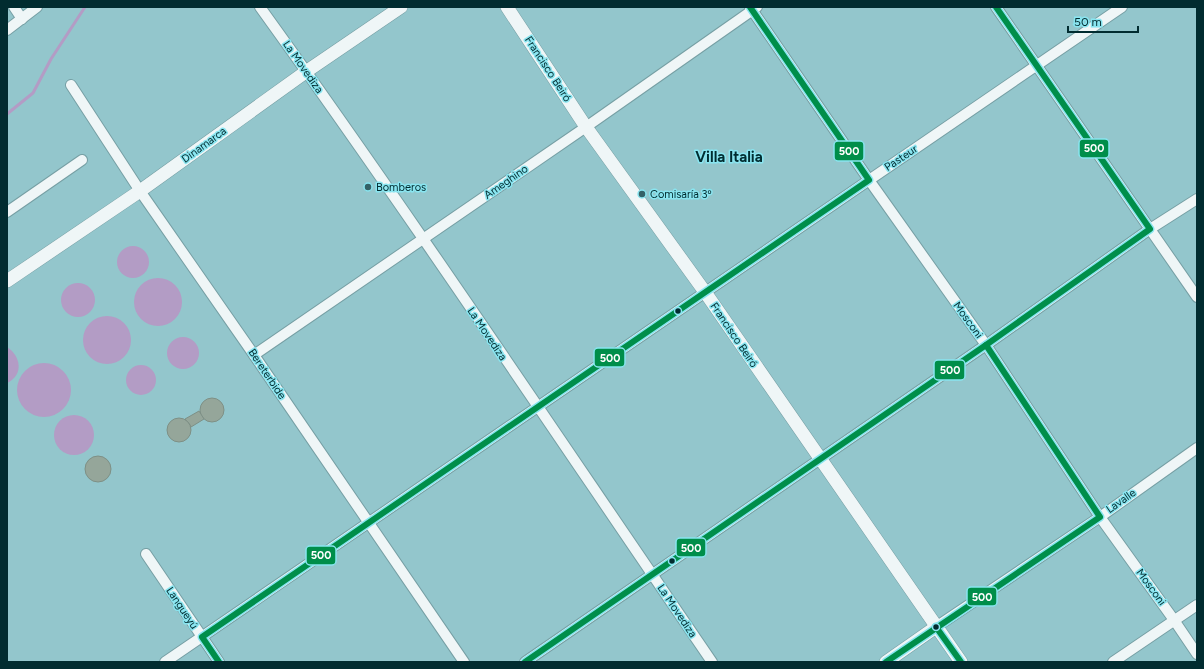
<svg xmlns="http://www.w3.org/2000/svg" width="1204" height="669" viewBox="0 0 1204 669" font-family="Figtree,sans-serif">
<rect width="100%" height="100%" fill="#93c6cc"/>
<g fill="#b39cc5">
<circle cx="133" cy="262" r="16"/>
<circle cx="158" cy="302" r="24"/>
<circle cx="78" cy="300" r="17"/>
<circle cx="107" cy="340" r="24"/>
<circle cx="183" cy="353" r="16"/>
<path d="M7,347C21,356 24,375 7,383Z"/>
<circle cx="44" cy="390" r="27"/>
<circle cx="141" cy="380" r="15"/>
<circle cx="74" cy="435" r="20"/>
</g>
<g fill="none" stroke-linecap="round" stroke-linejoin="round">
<polyline stroke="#b39cc5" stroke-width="3" points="7,114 33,93 51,59 85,7"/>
</g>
<g fill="#95a69a" stroke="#7e9086">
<circle cx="212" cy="410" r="12"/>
<polygon points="199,411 204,419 191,427 189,423 185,419"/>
<circle cx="179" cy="430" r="12"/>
<circle cx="98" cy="469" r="13"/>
</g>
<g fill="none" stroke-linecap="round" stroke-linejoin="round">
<g stroke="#769fa4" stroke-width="12">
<g id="minor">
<polyline points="14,7 22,19"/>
<path d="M260,7C415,222 562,443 712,662"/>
<polyline points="750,7 869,180 986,345 1100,517 1174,620 1197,654"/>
<polyline points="996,7 1197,297"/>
<polyline points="7,30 37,7"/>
<polyline points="71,85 140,191 254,355 464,662"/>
<polyline points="7,212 82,160"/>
<polyline points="254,355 586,127 757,7"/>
<polyline points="146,554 219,662"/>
<polyline points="936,627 1100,517 1197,448"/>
<polyline points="165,662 1122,7"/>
<polyline points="525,662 986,345 1150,229 1197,199"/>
<polyline points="1113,662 1197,605"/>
</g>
</g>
<g stroke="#769fa4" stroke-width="14">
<g id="tertiary">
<polyline points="507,7 586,127 705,292 961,662"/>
<polyline points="7,281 140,191 307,71 401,7"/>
<polyline points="886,662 936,627"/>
</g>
</g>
<use href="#minor" stroke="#eff6f7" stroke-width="10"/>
<use href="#tertiary" stroke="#eff6f7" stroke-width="13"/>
<g stroke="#89e5f0" stroke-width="9">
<g id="bus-1">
<polyline points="936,627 961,662"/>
<polyline points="219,662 202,637 869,180 750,7"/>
<polyline points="525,662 986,345 1150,229 996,7"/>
<polyline points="886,662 1100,517 986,345"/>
</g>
</g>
<use href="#bus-1" stroke="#008e4a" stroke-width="6"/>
</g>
<g fill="#346267" stroke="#89e5f0" stroke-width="1.5">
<circle cx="368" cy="187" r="4"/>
<circle cx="642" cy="194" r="4"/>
</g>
<g fill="#012c30" stroke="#89e5f0" stroke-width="1.5">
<circle cx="678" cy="311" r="3.5"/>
<circle cx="672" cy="561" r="3.5"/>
<circle cx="936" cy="627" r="3.5"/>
</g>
<g text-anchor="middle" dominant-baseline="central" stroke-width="3" stroke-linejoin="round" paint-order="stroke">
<g font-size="11" fill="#012c30" stroke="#89e5f0">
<text transform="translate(303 67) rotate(55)">La Movediza</text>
<text transform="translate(548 69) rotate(57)">Francisco Beiró</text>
<text transform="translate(204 145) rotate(-36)">Dinamarca</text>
<text transform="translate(901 158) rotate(-34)">Pasteur</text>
<text transform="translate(506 182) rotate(-35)">Ameghino</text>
<text transform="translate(968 320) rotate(54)">Mosconi</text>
<text transform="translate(487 334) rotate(56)">La Movediza</text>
<text transform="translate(734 335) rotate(56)">Francisco Beiró</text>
<text transform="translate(267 374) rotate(56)">Bereterbide</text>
<text transform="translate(1121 501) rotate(-35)">Lavalle</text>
<text transform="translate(1151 587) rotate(54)">Mosconi</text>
<text transform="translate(182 608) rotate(56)">Langueyú</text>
<text transform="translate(677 611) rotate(56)">La Movediza</text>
</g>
<g font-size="11" fill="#012c30" stroke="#89e5f0" text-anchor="start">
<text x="376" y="187">Bomberos</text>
<text x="650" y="194">Comisaría 3º</text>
</g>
<g font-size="15" font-weight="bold" fill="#012c30" stroke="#89e5f0">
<text x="729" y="157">Villa Italia</text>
</g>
</g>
<g stroke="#89e5f0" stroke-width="1.5">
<rect x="1079" y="139" width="30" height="19" rx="4" fill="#008e4a"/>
<rect x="834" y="141" width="30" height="20" rx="4" fill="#008e4a"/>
<rect x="594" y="348" width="31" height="19" rx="4" fill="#008e4a"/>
<rect x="934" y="360" width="31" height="20" rx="4" fill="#008e4a"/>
<rect x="676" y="538" width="30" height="19" rx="4" fill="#008e4a"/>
<rect x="306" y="546" width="30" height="19" rx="4" fill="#008e4a"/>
<rect x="967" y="587" width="30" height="19" rx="4" fill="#008e4a"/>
</g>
<g font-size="11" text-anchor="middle" font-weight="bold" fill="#fff">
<text x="1094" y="152">500</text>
<text x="849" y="155">500</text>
<text x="610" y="362">500</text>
<text x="950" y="374">500</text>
<text x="691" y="552">500</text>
<text x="321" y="559">500</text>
<text x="982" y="601">500</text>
</g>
<rect width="1204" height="669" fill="none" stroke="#012c30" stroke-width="16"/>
<path d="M1068 26v6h70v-6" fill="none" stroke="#012c30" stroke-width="2"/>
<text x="1074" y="26" font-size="12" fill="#012c30" stroke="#89e5f0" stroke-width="3" paint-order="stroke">50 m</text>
</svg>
